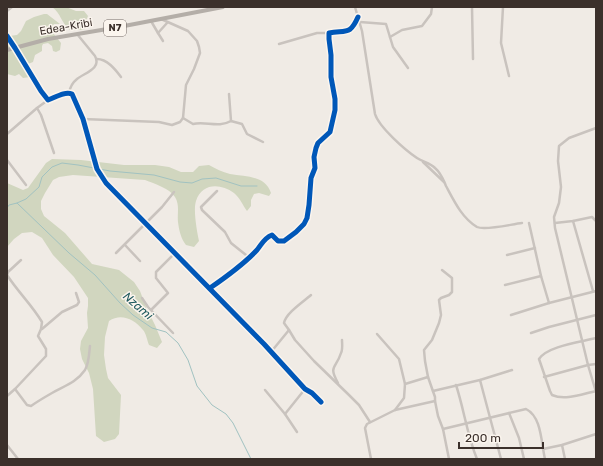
<svg xmlns="http://www.w3.org/2000/svg" width="603" height="466" viewBox="0 0 603 466" font-family="Rubik,sans-serif">
<rect width="100%" height="100%" fill="#f0ebe5"/>
<g fill="#d1d6bf">
<path d="M52,7H66L76,11H84L88,16L85,23V29L80,30H70C61,23 61,13 52,7Z"/>
<polygon points="44,14 47,14 60,24 54,24 51,28 53,33 61,43 60,50 56,52 53,51 52,46 48,43 43,44 42,46 42,51 35,55 33,62 28,64 25,63 17,47 9,36 17,35 21,31 26,21 34,17"/>
<polygon points="7,40 11,45 30,77 23,78 19,74 15,76 7,74"/>
<path d="M52,159L81,160L124,165H155L169,167L181,172H193L199,166L209,165C216,169 222,172 230,174C246,177 265,175 271,193L269,196L259,193L254,194L251,200V206L247,211C242,204 240,198 234,193C220,183 202,183 196,201C193,210 197,232 199,241L194,247L186,245C181,239 179,230 178,222C177,214 180,205 175,197C169,188 155,184 145,180L73,175L59,177L53,180L45,193L41,201V209L44,216L65,233L92,264L119,270L134,282L140,291L146,307L155,325L162,342L157,348L149,345C147,340 146,333 143,330C134,319 121,313 109,321L105,337L104,355L106,369L108,378L121,395L119,434L115,439L104,442L96,436L93,389L89,373L82,359L80,349L81,341L88,328L87,313L88,306V298L74,277L53,255L42,238L32,232L22,233L14,239L7,247V183L23,190L28,188L46,163Z"/>
</g>
<g fill="none" stroke-linecap="round" stroke-linejoin="round">
<g stroke="#a1c2c1" stroke-width="1">
<polyline points="17,203 26,199 39,187 42,177 52,167 62,163 78,165 110,171 154,175 180,182 192,183 202,179 216,178 241,186 257,186"/>
<polyline points="7,208 9,205 17,203 69,253 95,275 120,303 133,315 152,328 166,332 178,343 188,360 197,386 212,405 226,414 233,423 251,459"/>
</g>
<g stroke="#c9c3be" stroke-width="2.5">
<path d="M355,7L362,31L375,114C379,127 405,150 417,158C423,162 430,163 435,168C441,173 443,179 446,186C454,201 462,218 477,227C485,231 512,224 522,223"/>
<polyline points="472,7 473,59"/>
<polyline points="503,7 501,43 509,76"/>
<polyline points="7,11 12,7"/>
<path d="M161,19L188,31L197,41L199,47L200,53L194,69L186,85L183,118L193,124C205,121 219,128 231,121L242,124L247,134L263,142"/>
<polyline points="151,21 158,33"/>
<polyline points="360,22 386,24 393,47 408,68"/>
<path d="M7,36L15,48L41,91L48,100C56,97 65,91 72,94L83,119L97,169L106,183L264,344L305,389L312,393L321,402"/>
<polyline points="390,37 402,30 422,26 431,14 432,7"/>
<polyline points="163,41 158,33 167,23"/>
<polyline points="279,44 317,33 329,33"/>
<path d="M97,59C107,59 115,69 121,77"/>
<path d="M69,93C70,87 72,83 77,79C84,73 102,69 95,56L77,34"/>
<polyline points="229,94 231,121"/>
<polyline points="37,108 41,115 54,153"/>
<polyline points="83,119 159,122 172,125 180,122 183,118"/>
<polyline points="596,128 569,138 559,146 558,161 561,187 559,203 554,217 555,228 588,365 596,392"/>
<polyline points="7,134 37,108 48,100"/>
<polyline points="7,160 26,185"/>
<polyline points="423,162 444,182"/>
<polyline points="217,191 201,207 202,210 225,232 231,243 246,255 248,258"/>
<polyline points="573,221 593,291"/>
<polyline points="529,223 541,276 549,303"/>
<polyline points="555,223 573,221 592,217 596,221"/>
<polyline points="125,245 140,261"/>
<polyline points="116,253 162,207 174,192"/>
<polyline points="507,255 535,248"/>
<polyline points="505,285 541,276"/>
<path d="M210,288C226,277 243,265 257,250C262,244 264,238 272,235L278,241H284L296,232L304,224L307,218L309,205L311,178L315,168L314,157L316,148L318,143L330,132L335,110V99L331,77V55L329,39V33C347,30 350,35 358,17"/>
<polyline points="142,298 148,307 173,333"/>
<polyline points="151,310 168,293 156,278 156,272 175,253"/>
<polyline points="511,315 549,303 596,291"/>
<polyline points="42,329 62,312 77,305 79,302 76,293"/>
<path d="M289,330L284,323C286,313 303,302 311,295"/>
<polyline points="531,333 549,327 596,315"/>
<polyline points="377,334 399,359 405,384"/>
<polyline points="271,352 289,330 295,340 314,361 350,396 359,405 370,422"/>
<polyline points="544,377 588,365 596,364"/>
<polyline points="480,380 501,459"/>
<path d="M338,383C328,365 336,369 341,353C343,349 342,344 342,340"/>
<path d="M456,385C464,409 467,435 477,459"/>
<path d="M15,389L27,405L31,406C38,401 45,397 52,393C64,386 76,383 85,370C89,363 89,354 90,346"/>
<polyline points="265,390 285,414 305,389"/>
<polyline points="433,391 480,380 512,370"/>
<path d="M596,391C582,394 565,401 552,395L550,391L539,359C547,346 581,342 596,338"/>
<path d="M7,396L15,389L46,356V349L38,336L41,329L42,322C32,305 18,292 7,275L8,272L21,260"/>
<polyline points="435,401 438,416 443,429 449,459"/>
<polyline points="395,410 404,398 405,384 428,377"/>
<polyline points="509,413 519,438 524,459"/>
<polyline points="285,414 297,432"/>
<path d="M443,429L526,409C542,417 541,443 545,459"/>
<polyline points="7,445 18,459"/>
<polyline points="562,445 565,459"/>
<polyline points="543,449 562,445 596,434"/>
<polyline points="371,459 365,428 367,424 395,410 435,401 435,397 428,377 425,361 424,350 432,340 439,323 441,315 439,300 441,298 449,295 452,292 452,278 442,270"/>
<polyline points="595,459 596,459"/>
</g>
<polyline stroke="#b4aea8" stroke-width="4" points="7,50 48,39 119,27 223,7"/>
<g stroke="#fbf5ee" stroke-width="8">
<g id="cycleway">
<path d="M7,36L15,48L41,91L48,100C56,97 65,91 72,94L83,119L97,169L106,183L264,344L305,389L312,393L321,402"/>
<path d="M210,288C226,277 243,265 257,250C262,244 264,238 272,235L278,241H284L296,232L304,224L307,218L309,205L311,178L315,168L314,157L316,148L318,143L330,132L335,110V99L331,77V55L329,39V33C347,30 350,35 358,17"/>
</g>
</g>
<use href="#cycleway" stroke="#0057b8" stroke-width="5"/>
</g>
<g text-anchor="middle" dominant-baseline="central" stroke-width="3" stroke-linejoin="round" paint-order="stroke">
<rect fill="#fbf5ee" stroke="#756b66" stroke-width="1" x="104" y="20" width="22" height="16" rx="3"/>
<g font-size="10" font-weight="bold" fill="#3b302b">
<text x="115" y="28">N7</text>
</g>
<g font-size="11" fill="#3b302b" stroke="#fbf5ee">
<text transform="translate(66 27) rotate(-10)">Edea-Kribi</text>
</g>
<g font-size="12" font-style="italic" fill="#1f5a5e" stroke="#fbf5ee">
<text transform="translate(138 306) rotate(41)">Nzami</text>
</g>
</g>
<rect width="603" height="466" fill="none" stroke="#3b302b" stroke-width="16"/>
<path d="M459 442v6h84v-6" fill="none" stroke="#3b302b" stroke-width="2"/>
<text x="465" y="442" font-size="12" fill="#3b302b" stroke="#fbf5ee" stroke-width="3" paint-order="stroke">200 m</text>
</svg>
